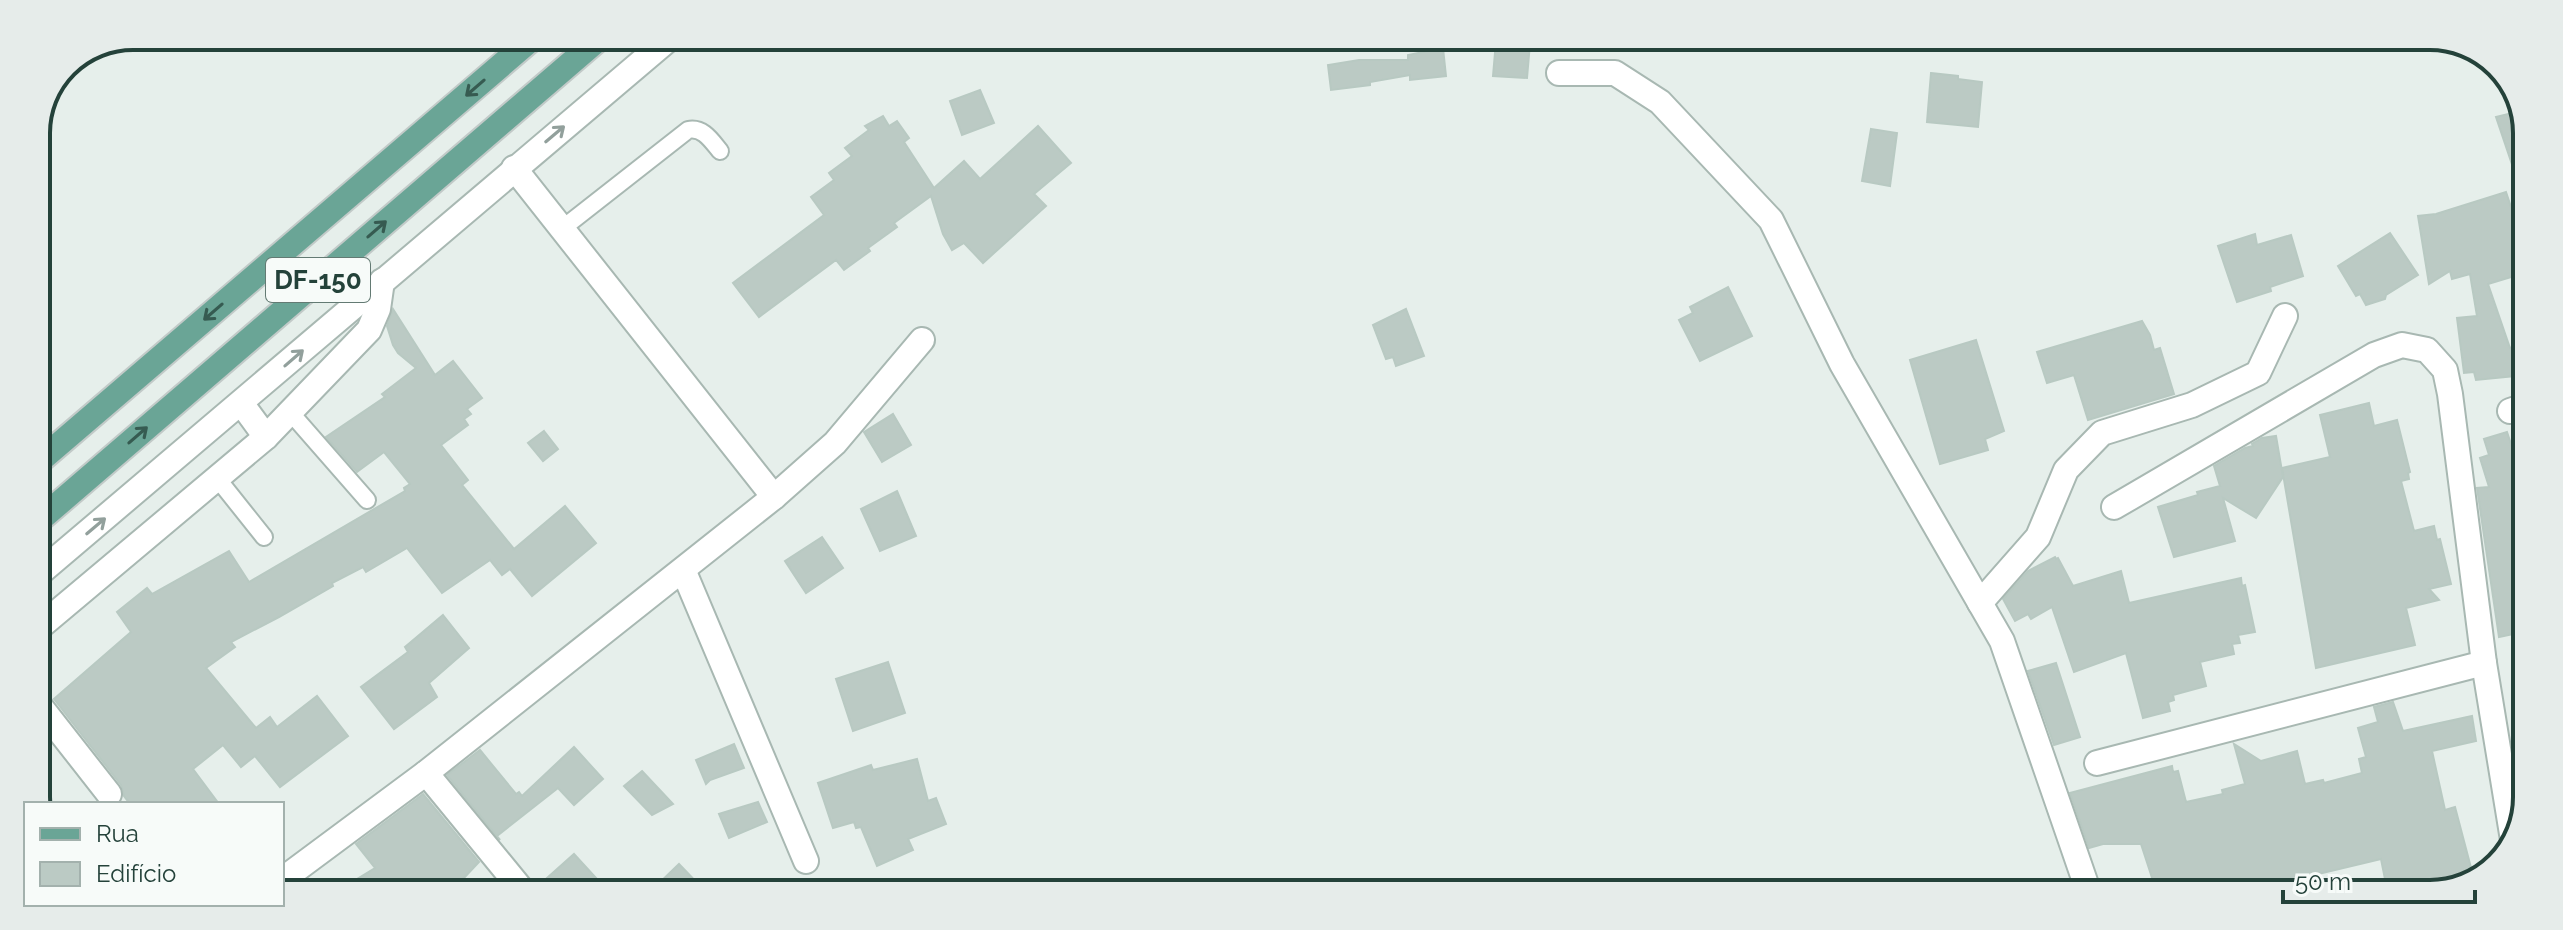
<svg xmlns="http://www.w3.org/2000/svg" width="2563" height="930" viewBox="0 0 2563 930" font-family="Raleway,sans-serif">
<rect width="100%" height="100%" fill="#e6efeb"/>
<g fill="#bbcac4" stroke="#b8c9c2" stroke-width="2">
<polygon points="1496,41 1530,43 1527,78 1493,76"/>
<polygon points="1443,48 1446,76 1410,80 1410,75 1370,82 1370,85 1331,90 1328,65 1359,60 1408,60 1408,55"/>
<polygon points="1931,73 1958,76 1958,79 1982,82 1978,127 1927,122"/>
<polygon points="980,90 994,123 962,135 950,101"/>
<polygon points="2521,111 2527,126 2526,197 2523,197 2496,117"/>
<polygon points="883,116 889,126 897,121 909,138 904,142 934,188 964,161 980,179 1038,126 1071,163 1034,194 1046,206 983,263 964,243 952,250 943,234 931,196 894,223 897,227 868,248 870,251 844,270 836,260 759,317 733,283 824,215 811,197 834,180 829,173 852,156 845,148 869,130 865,126"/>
<polygon points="1871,129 1897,133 1890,186 1862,181"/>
<polygon points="2506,192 2518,228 2526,225 2526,266 2520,268 2521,274 2488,284 2510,348 2525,343 2525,375 2476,380 2474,372 2464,373 2457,318 2477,316 2470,274 2452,279 2450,271 2429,284 2418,216 2436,214"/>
<polygon points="2390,233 2418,275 2386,295 2385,299 2366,305 2360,294 2356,296 2338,266"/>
<polygon points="2255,234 2257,245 2291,235 2303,276 2270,287 2271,291 2237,302 2218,246"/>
<polygon points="1728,287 1752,336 1700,361 1679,320 1693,313 1690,307"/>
<polygon points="393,309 435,375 453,361 482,398 467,409 471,414 464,419 468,425 441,445 468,480 462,485 514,549 565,506 596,543 532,596 510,569 502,575 490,560 442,593 407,548 366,572 363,567 332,583 333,586 279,617 231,642 235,647 206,668 256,728 270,717 277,727 317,696 348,736 280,787 255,756 241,767 223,745 193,769 219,804 130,804 124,796 121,785 54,699 131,632 117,612 147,588 152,594 229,551 249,582 405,491 404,488 410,484 384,452 357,472 326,437 385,397 382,394 416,368 398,353 393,345 387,326"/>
<polygon points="1406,309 1424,356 1396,366 1393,357 1386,359 1373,325"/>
<polygon points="2142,321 2150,335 2154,350 2160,348 2174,394 2088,420 2074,375 2047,383 2037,352"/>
<polygon points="1976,340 2004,431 1985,439 1988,450 1940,464 1910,360"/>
<polygon points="2369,403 2374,426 2397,420 2410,472 2408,473 2409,479 2401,481 2414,531 2434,526 2437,540 2440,539 2451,584 2429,589 2439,600 2406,608 2415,645 2316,668 2282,468 2330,457 2320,415"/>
<polygon points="893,414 911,445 882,462 864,432"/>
<polygon points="544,431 558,449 543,461 528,443"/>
<polygon points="2507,432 2524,483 2524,488 2515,491 2524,518 2523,632 2499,637 2477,488 2489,487 2480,458 2489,455 2484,439"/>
<polygon points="2276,436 2283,477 2256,518 2223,498 2235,541 2174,557 2158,507 2198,495 2197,492 2220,486 2214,466 2245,448 2253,446 2252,444 2262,438"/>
<polygon points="897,491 916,536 880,551 861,509"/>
<polygon points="822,537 843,568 806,593 785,561"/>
<polygon points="2055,557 2056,559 2058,558 2073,586 2121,571 2129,603 2241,578 2242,586 2245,585 2255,632 2238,635 2240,643 2232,644 2234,654 2200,662 2206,686 2173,695 2174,700 2168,702 2170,711 2143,718 2126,653 2074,672 2052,607 2031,619 2028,614 2015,621 2003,599 2028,571"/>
<polygon points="443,615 469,648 429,683 437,697 394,729 361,687 408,652 405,647"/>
<polygon points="888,662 905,713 853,731 836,679"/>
<polygon points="2056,663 2080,737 2054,745 2028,671"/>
<polygon points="2393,702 2403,731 2472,716 2476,741 2432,751 2445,810 2455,807 2474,879 2430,894 2388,894 2381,859 2235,894 2216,894 2213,885 2183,893 2157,893 2141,844 2103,844 2089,848 2070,793 2172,766 2173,772 2178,771 2186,802 2223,794 2222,790 2245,784 2234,744 2261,761 2297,751 2305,784 2323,780 2324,783 2362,773 2359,759 2366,757 2358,728 2378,722 2374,707"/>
<polygon points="734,744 744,768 710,780 706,784 696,760"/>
<polygon points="574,747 603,779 574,805 558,788 497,836 500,840 447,775 480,750 516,794 519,792 522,796"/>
<polygon points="917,759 928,801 936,798 946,824 908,839 913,850 877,866 861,827 856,828 854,822 833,828 818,783 871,765 873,770"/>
<polygon points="642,771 673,804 652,815 624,786"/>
<polygon points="423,794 479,862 462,880 471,890 339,890 375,868 356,844"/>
<polygon points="758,802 767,822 729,838 719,814"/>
<polygon points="574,854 607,890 537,890 537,887"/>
<polygon points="679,864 704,890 652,890"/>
</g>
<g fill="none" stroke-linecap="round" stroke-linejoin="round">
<g stroke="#a8b8b2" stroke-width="20">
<g id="service">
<path d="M563,228L688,130C703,127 711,140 720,151"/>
<polyline points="290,412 367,500"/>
<polyline points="217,478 264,537"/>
</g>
</g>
<g stroke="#a8b8b2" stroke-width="28">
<g id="minor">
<polyline points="1559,73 1615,73 1660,102 1771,220 1842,364 2002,641 2089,893"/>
<polyline points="514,168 774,497"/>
<polyline points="241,403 266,437"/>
<polyline points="2510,411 2525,406"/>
<polyline points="2114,507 2374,355 2402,345 2427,350 2445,370 2450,394 2484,663 2513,840"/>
<polyline points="684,572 806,861"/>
<polyline points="1980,603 2038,537 2066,470 2102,433 2192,405 2258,373 2285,316"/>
<polyline points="36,630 266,437 369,330 378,309 382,281"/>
<polyline points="36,701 109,794"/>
<polyline points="2097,763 2484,663"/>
<polyline points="426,773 522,890"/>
<polyline points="282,880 426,773 774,497 835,443 922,340"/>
</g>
</g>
<g stroke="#a8b8b2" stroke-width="28">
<polyline id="tertiary" points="36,576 671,37"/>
</g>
<g stroke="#c2cac8" stroke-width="28">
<g id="primary">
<polyline points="36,464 534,37"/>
<polyline points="36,523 601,37"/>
</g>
</g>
<use href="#service" stroke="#fff" stroke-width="16"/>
<use href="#minor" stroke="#fff" stroke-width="24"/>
<use href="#tertiary" stroke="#fff" stroke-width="24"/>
<use href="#primary" stroke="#6aa596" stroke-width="24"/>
</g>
<defs><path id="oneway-shaft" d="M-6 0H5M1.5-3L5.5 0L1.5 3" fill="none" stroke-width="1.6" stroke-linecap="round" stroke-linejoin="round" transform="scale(2)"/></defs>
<g stroke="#365b51">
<use href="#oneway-shaft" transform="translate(475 88) rotate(139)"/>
<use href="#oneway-shaft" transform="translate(377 229) rotate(-41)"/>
<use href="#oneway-shaft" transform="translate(213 312) rotate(139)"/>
<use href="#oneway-shaft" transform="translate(138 435) rotate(-41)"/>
</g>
<g stroke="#92a09c">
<use href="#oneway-shaft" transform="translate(555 134) rotate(-40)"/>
<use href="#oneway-shaft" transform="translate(294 358) rotate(-41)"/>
<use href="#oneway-shaft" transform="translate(96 526) rotate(-40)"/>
</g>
<g text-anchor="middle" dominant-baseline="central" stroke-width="7" stroke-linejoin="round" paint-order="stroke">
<rect fill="#f7fbf9" stroke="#637a73" stroke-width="2" x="266" y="258" width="104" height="44" rx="6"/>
<g font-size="26" font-weight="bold" fill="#24423a">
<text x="318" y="280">DF-150</text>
</g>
</g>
<path d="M0 0H2563V930H0ZM133 50H2430A83 83 0 0 1 2513 133V797A83 83 0 0 1 2430 880H133A83 83 0 0 1 50 797V133A83 83 0 0 1 133 50Z" fill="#e6ecea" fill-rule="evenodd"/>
<path fill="none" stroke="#24423a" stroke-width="4" d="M133 50H2430A83 83 0 0 1 2513 133V797A83 83 0 0 1 2430 880H133A83 83 0 0 1 50 797V133A83 83 0 0 1 133 50Z"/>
<rect x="24" y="802" width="260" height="104" fill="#f7fbf9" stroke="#a3b1ad" stroke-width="2"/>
<rect x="40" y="828" width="40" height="12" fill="#6aa596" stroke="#a3b1ad" stroke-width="2"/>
<text x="96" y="842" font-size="24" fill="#24423a">Rua</text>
<rect x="40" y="862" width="40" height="24" fill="#bbcac4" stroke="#a3b1ad" stroke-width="2"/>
<text x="96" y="882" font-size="24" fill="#24423a">Edifício</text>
<path d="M2283 890v12h192v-12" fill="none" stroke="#24423a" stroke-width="4"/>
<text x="2295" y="890" font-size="24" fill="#24423a" stroke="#f7fbf9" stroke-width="6" paint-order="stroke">50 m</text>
</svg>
